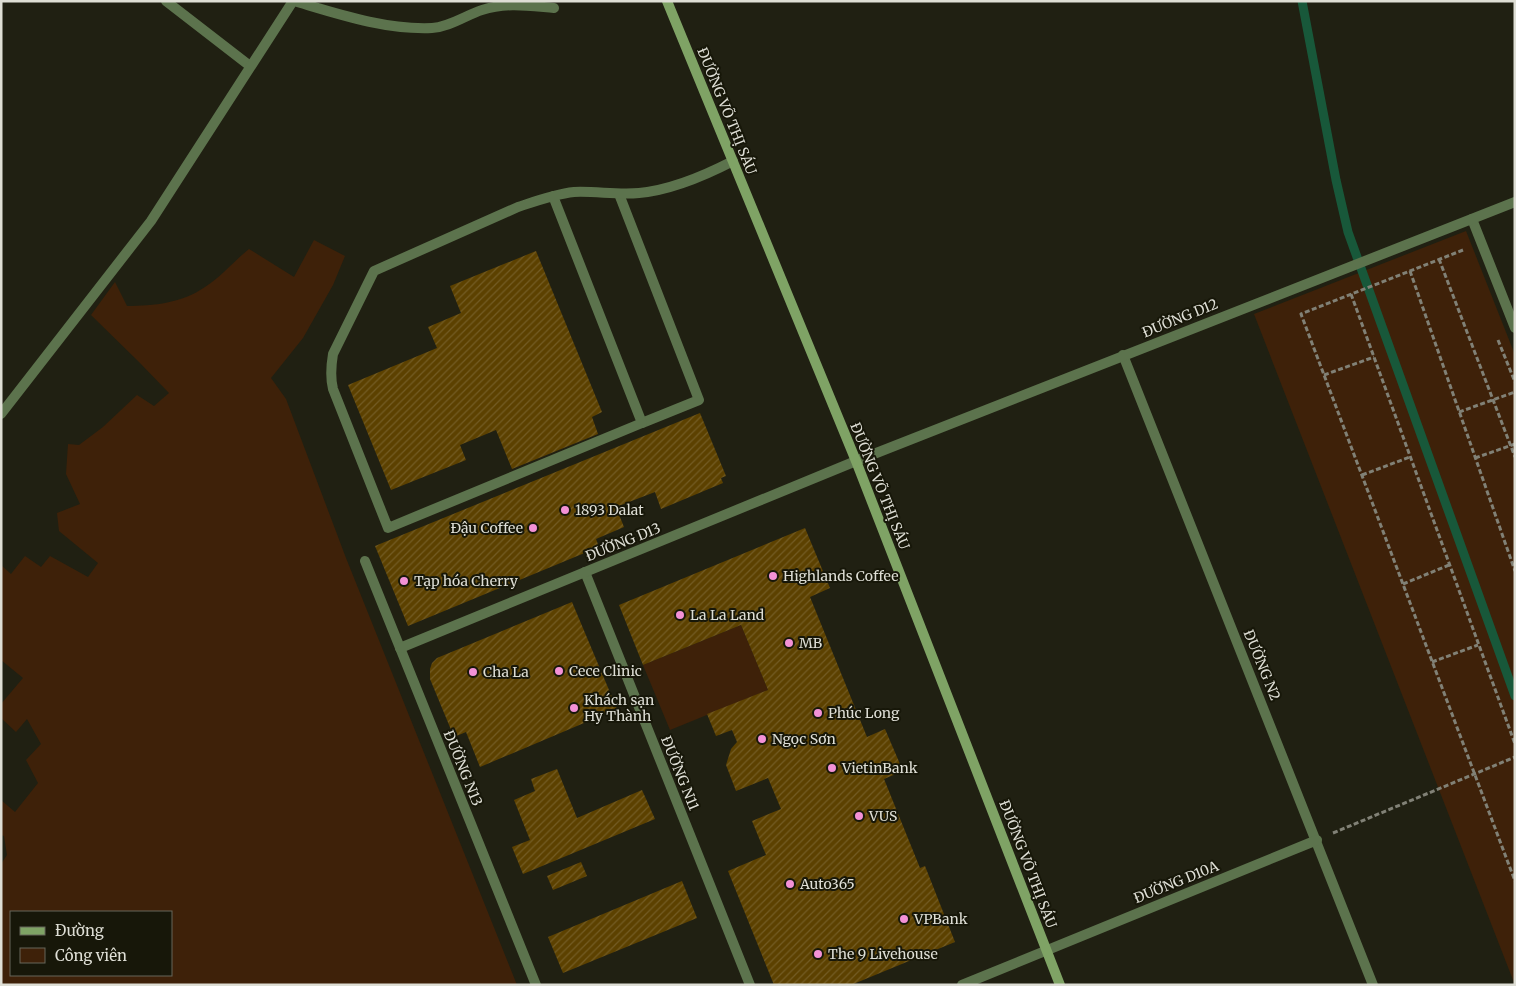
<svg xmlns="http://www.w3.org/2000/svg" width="1516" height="986" viewBox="0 0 1516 986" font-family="Merriweather,serif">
<defs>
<pattern id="building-hatch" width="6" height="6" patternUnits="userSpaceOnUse" patternTransform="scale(1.25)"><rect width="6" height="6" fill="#5c4100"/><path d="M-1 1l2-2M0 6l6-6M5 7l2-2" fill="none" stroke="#735c24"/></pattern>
</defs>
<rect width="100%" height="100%" fill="#202012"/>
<g fill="#3e2109" fill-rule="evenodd">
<polygon points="1466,231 1515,355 1515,985 1254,314"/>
<path d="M314,240L345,256L333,285L303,338L271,378L286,399L346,558L517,985H1V864L7,855L4,836L1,835V800L15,812L38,783L26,760L41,744L27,719L16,732L1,718V704L23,678L1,660V565L11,574L25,556L41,567L50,556L88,577L98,563L59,531L57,513L80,504L66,474L68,444L79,445L103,427L137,395L154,406L169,393L139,362L91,315L115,282L127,306C154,306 182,303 205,287C221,277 234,261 249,249L294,277ZM11,912H171V975H11Z"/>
<polygon points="741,625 768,690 670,730 643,665"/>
</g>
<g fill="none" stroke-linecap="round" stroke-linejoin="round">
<polyline stroke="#18583a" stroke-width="9" points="1302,1 1336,180 1348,232 1515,696"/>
</g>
<g fill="url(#building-hatch)">
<polygon points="536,251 602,412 592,417 598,434 512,469 496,430 460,445 466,460 391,490 348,385 437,348 428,327 461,313 450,286"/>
<polygon points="700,413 726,476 721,478 723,483 661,509 655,492 616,507 624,527 596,539 599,547 408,626 375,546"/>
<polygon points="805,528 830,588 810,597 867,737 885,729 903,771 884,779 920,868 925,866 955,942 851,985 774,985 728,871 766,855 752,821 781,809 768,778 736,791 726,765 731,749 737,742 732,730 716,736 707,714 768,690 741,625 643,665 619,605"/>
<polygon points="572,602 617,709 480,767 466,732 454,737 430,679 430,669 432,663 437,658"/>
<polygon points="557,769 577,818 642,790 655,819 523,874 512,847 530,840 514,800 535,791 531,779"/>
<polygon points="581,862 587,876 553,890 547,876"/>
<polygon points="682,881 697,918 563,973 548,937"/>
</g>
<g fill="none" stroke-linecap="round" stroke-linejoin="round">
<g stroke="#818176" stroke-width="3" stroke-dasharray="5 2.5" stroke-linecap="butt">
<polyline points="1463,250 1301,314 1515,881"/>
<polyline points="1439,259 1515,457"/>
<polyline points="1410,271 1515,571"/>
<polyline points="1351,294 1515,744"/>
<polyline points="1498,340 1515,382"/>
<polyline points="1324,375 1374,357"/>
<polyline points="1459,412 1515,392"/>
<polyline points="1475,458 1515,444"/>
<polyline points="1362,475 1410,457"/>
<polyline points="1403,584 1449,565"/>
<polyline points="1432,662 1478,645"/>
<polyline points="1333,833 1515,757"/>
</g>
<g stroke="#5c734d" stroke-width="10">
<polyline points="619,194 699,400 642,423"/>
<path d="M553,196L642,423L388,528L333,389C330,377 331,366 333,354L374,271L518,207C536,201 555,194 574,192C596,191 617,195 639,193C672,190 704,176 733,161"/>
</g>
<g stroke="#5c734d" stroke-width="10">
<polyline points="166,1 250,66"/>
<path d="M294,1C338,14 385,30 432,28C450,27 466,15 482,10C506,2 530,6 554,8"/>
<polyline points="1472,219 1515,328"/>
<polyline points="1123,355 1373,985"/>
<polyline points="1,414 151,221 293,1"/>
<polyline points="365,561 536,985"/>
<polyline points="585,572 750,985"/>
<polyline points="400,648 856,461 1515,202"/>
<polyline points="962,985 1317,840"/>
</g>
<polyline stroke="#7fa365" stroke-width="10" points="667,1 856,461 1060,985"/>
</g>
<g fill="#f391d6" stroke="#171709" stroke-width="2">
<circle cx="565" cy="510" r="5"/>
<circle cx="533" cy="528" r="5"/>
<circle cx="773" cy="576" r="5"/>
<circle cx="404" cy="581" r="5"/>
<circle cx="680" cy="615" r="5"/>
<circle cx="789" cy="643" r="5"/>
<circle cx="559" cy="671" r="5"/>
<circle cx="473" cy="672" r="5"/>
<circle cx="574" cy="708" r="5"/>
<circle cx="818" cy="713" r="5"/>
<circle cx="762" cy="739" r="5"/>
<circle cx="832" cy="768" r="5"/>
<circle cx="859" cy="816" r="5"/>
<circle cx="790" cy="884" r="5"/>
<circle cx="904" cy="919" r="5"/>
<circle cx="818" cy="954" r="5"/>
</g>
<g text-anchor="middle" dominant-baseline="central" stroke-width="4" stroke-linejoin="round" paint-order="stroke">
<g font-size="14" fill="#deded5" stroke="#171709">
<text transform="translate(727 111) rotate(68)">ĐƯỜNG VÕ THỊ SÁU</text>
<text transform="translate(1180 318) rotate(-22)">ĐƯỜNG D12</text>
<text transform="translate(880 486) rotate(68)">ĐƯỜNG VÕ THỊ SÁU</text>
<text transform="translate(623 542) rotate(-22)">ĐƯỜNG D13</text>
<text transform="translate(1262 665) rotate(68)">ĐƯỜNG N2</text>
<text transform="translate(463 768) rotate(68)">ĐƯỜNG N13</text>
<text transform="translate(680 773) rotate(68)">ĐƯỜNG N11</text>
<text transform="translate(1028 864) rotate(69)">ĐƯỜNG VÕ THỊ SÁU</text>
<text transform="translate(1176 882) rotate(-22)">ĐƯỜNG D10A</text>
</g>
<g font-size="14" fill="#deded5" stroke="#171709" text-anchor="start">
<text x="575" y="510">1893 Dalat</text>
<text x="523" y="528" text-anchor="end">Đậu Coffee</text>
<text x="783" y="576">Highlands Coffee</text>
<text x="414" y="581">Tạp hóa Cherry</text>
<text x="690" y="615">La La Land</text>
<text x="799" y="643">MB</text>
<text x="569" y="671">Cece Clinic</text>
<text x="483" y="672">Cha La</text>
<text x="584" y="700">Khách sạn<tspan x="584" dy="16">Hy Thành</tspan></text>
<text x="828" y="713">Phúc Long</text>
<text x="772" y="739">Ngọc Sơn</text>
<text x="842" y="768">VietinBank</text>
<text x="869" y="816">VUS</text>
<text x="800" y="884">Auto365</text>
<text x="914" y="919">VPBank</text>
<text x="828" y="954">The 9 Livehouse</text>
</g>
</g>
<rect width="1516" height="986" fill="none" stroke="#deded5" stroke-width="5"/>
<rect x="10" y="911" width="162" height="65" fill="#171709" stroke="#67675b"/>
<rect x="20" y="927" width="25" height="8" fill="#7fa365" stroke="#67675b"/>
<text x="55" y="936" font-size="15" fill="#deded5">Đường</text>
<rect x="20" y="948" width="25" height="15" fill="#3e2109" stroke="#67675b"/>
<text x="55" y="961" font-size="15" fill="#deded5">Công viên</text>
</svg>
